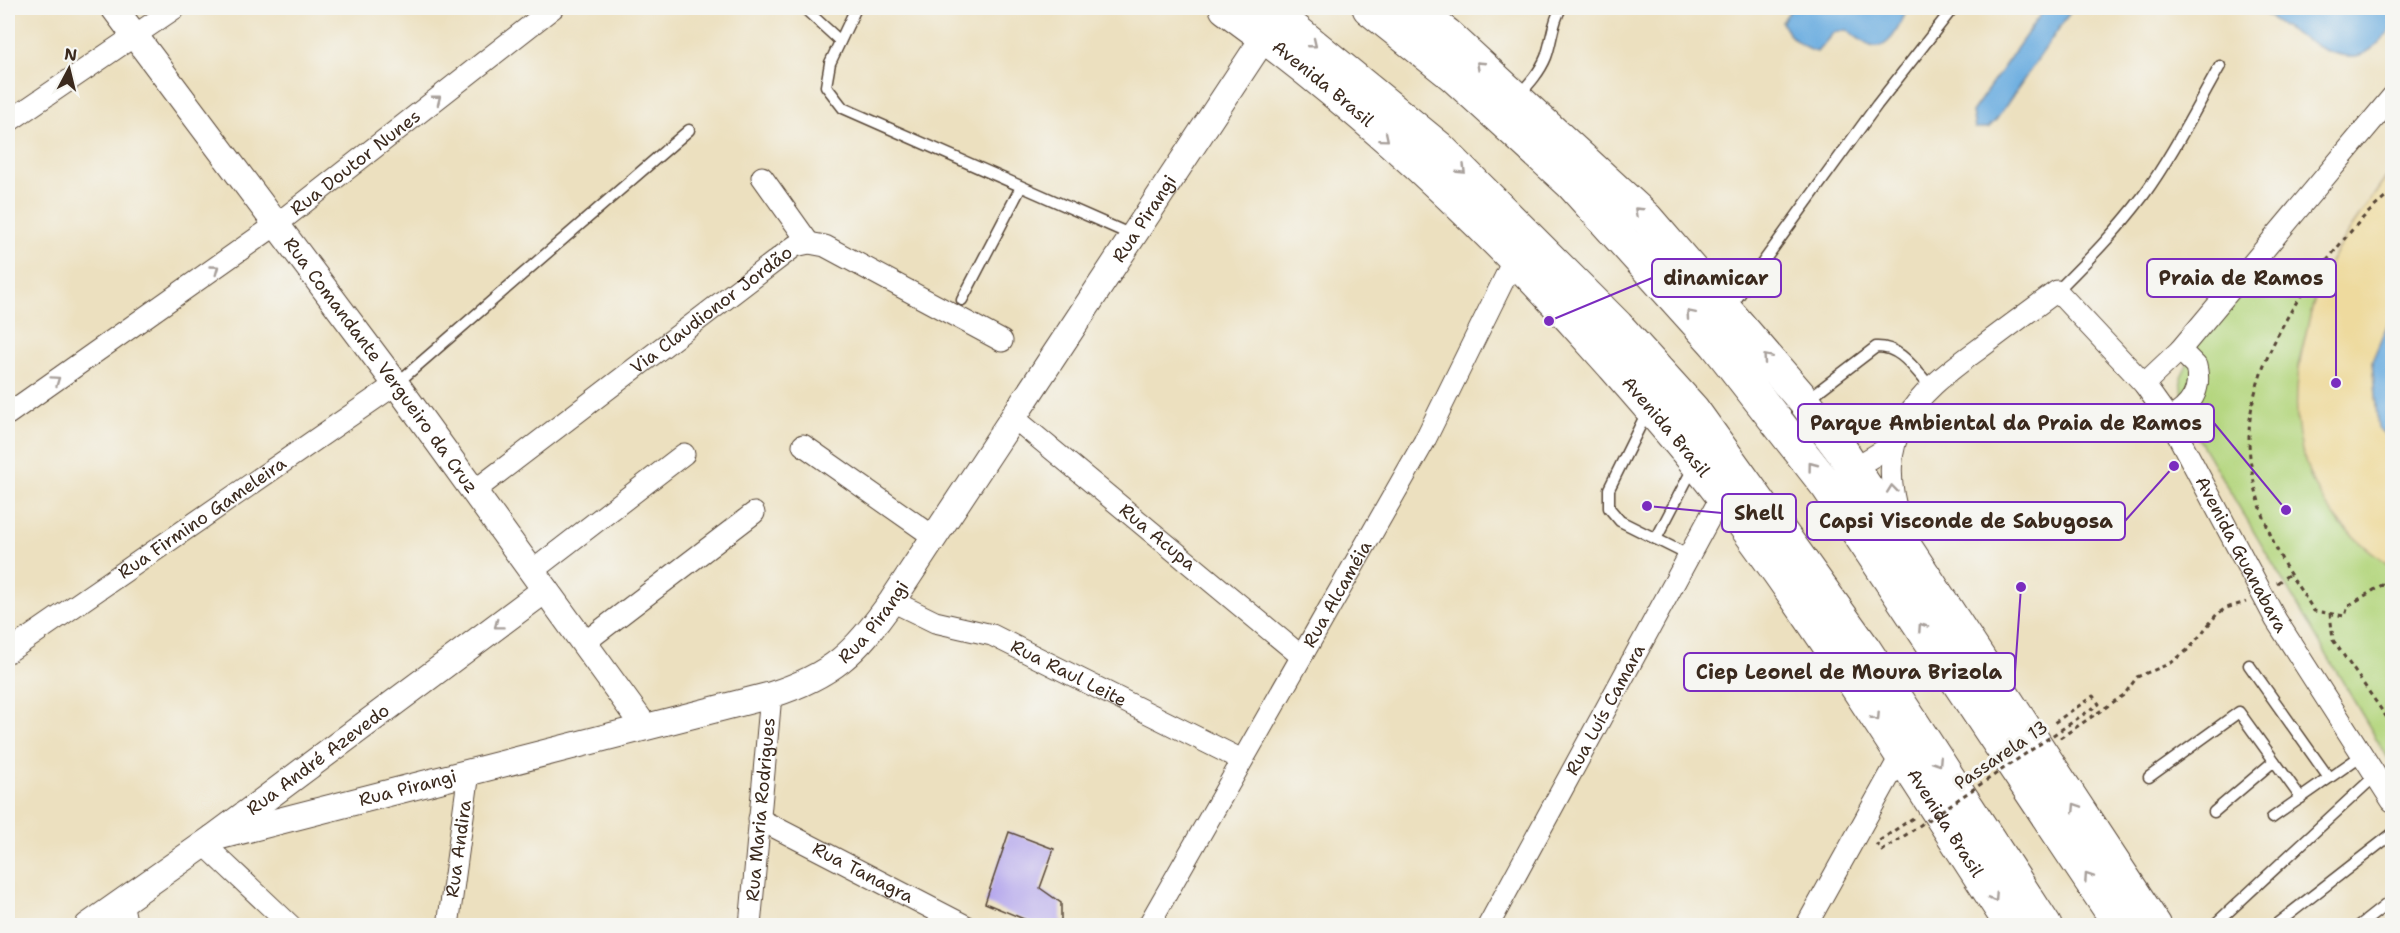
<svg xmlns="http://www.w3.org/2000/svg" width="2400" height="933" viewBox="0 0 2400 933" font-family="'Shantell Sans',sans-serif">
<rect width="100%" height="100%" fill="#f6f6f2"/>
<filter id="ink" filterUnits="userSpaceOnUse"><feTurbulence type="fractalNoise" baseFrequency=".0167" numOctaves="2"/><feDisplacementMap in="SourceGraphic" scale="12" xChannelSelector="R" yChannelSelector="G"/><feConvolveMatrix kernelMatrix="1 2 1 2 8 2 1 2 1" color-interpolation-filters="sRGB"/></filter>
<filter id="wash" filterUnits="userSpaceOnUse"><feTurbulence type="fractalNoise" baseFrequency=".008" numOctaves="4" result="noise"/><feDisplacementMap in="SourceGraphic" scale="24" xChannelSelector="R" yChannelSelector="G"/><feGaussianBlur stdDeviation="1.35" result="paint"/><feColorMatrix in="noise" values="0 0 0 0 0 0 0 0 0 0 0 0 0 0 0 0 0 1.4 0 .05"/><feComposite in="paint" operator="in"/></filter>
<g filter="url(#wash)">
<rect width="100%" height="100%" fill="#ece0bf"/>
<polygon fill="#b4d67e" stroke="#78804e" stroke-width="1.5" points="2328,267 2314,300 2298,366 2309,476 2341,526 2392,566 2392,765 2194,431 2184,407 2181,377 2199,340 2251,281"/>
<path fill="#eeda9e" stroke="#94825e" stroke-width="1.5" d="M2392,169V314L2372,362L2378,428L2392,441V566C2304,510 2281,433 2306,333C2311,311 2317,289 2327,268C2344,234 2371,201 2392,169Z"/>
<g fill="#6cade0" stroke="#546c7f" stroke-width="1.5">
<path d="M1792,8H1908C1902,20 1890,53 1871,46C1863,43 1854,35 1847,30L1834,32L1817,52C1804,49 1786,35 1782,22Z"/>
<polygon points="2045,8 2073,8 1996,120 1988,128 1975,128 1972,112"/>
<path d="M2256,8H2392V29C2383,38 2373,51 2360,55C2332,64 2279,23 2256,8Z"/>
<polygon points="2392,314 2392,441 2378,428 2372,361"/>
</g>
<g id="blocks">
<polygon fill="#b4a6ec" points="1009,832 1054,849 1040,888 1061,903 1061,926 1029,926 1031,922 985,903"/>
</g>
</g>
<g filter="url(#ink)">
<use href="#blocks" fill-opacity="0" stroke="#564536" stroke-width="1.5"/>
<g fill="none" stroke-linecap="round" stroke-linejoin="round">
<g stroke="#564536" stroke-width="13">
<g id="service">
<polyline points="804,8 840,41"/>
<polyline points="856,8 830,63 826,86 843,108 1134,236"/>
<path d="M1518,96C1529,84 1540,72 1546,57C1552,41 1552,23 1561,8"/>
<path d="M2057,291C2087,261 2117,231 2143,196C2172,156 2195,110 2220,66"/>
<polyline points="962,300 1021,187"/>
<polyline points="1729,309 1877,105 1953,8"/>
<polyline points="396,384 689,130"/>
<path d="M1808,399L1876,347C1901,346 1914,369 1930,386"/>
<polyline points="1647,412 1609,489 1609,508 1620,521 1690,556"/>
<polyline points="1656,539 1693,468"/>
<polyline points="2249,665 2329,778"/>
<polyline points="2149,777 2239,712 2301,798"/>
<polyline points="2214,812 2274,761"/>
<polyline points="2272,818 2362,755"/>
<polyline points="2213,926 2376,775"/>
<polyline points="2274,926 2392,834"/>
<polyline points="2359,926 2392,900"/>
</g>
</g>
<g stroke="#564536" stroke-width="23">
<g id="minor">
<polyline points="8,122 175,8"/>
<polyline points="762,177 809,243"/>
<polyline points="2144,384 2180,350 2392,97"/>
<path id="s1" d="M8,414L277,224L553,8"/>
<path id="s2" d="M1013,417L1301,656"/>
<path d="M2169,419C2191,407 2202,390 2196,366L2180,350"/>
<polyline points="803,445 934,537"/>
<polyline points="1854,468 1894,444"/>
<path id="s3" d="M473,492L795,246L809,243L825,246L1002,341"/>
<path id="s4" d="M1901,525C1872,436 1911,398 1979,349C2005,329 2031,310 2057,291L2144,384L2169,419L2276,620L2392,801"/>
<polyline points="531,572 684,454"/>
<path id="s5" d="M892,601L935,622L992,635L1242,760"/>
<polyline points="584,643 754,513"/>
<path id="s6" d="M8,652L396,384"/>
<path id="s7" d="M759,819L966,926"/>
<polyline points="204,844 291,926"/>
<polyline points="122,902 127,926"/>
<path id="s8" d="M448,926L469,772"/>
<path id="s9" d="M750,926L771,695"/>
<path id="s10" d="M1148,926L1424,442L1515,257"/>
<path id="s11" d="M1488,926L1722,495"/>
<polyline points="1806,926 1901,755"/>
</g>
</g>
<g stroke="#564536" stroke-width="28">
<g id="tertiary">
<path id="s12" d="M114,8L396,384L644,726"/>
<path id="s13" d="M213,838L771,695C833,675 855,653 892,601L1265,36"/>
<path id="s14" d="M88,926L213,838L545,590"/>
</g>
</g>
<g stroke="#564536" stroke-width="35">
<g id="trunk">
<path id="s15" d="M1226,8C1368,111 1496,232 1612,364C1649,406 1687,449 1722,495C1827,633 1917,781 2012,926"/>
<polyline points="1412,8 1446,34 1647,219 1805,402 1842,451 2155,926"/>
</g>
</g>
<g stroke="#564536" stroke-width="35">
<g id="motorway">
<polyline points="1268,8 1438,147 1617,326 1693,410 1865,650 2045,926"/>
<polyline points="1369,8 1453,75 1571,183 1716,344 1828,487 2121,926"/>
<polyline points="1515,257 1560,293"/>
</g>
</g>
<g stroke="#564536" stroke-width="3" stroke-dasharray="4.5 4.5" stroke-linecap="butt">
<path d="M2392,193C2364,212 2342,242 2320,269C2286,312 2248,381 2249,438C2249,479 2264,524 2282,560C2291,578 2304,594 2314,611L2345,616L2348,606L2382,585L2392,590"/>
<polyline points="2277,583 2291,573"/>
<polyline points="2330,613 2333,640 2392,725"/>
<polyline points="2060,738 2124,695 2137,677 2171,663 2190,648 2217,614 2226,608 2246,602"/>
</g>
<use href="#service" stroke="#fff" stroke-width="10"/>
<use href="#minor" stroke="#fff" stroke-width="21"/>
<use href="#tertiary" stroke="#fff" stroke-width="26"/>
<use href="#trunk" stroke="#fff" stroke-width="33"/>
<use href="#motorway" stroke="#fff" stroke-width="33"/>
<polyline stroke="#564536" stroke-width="3" stroke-dasharray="4.5 4.5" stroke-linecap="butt" points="1913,818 1876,843 1882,851 2099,704 2093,696 2051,725"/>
</g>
<defs><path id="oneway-chevron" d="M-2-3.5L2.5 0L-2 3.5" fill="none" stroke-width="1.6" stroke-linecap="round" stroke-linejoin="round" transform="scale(1.5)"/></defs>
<g stroke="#a79f9a">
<use href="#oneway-chevron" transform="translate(1313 44) rotate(39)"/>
<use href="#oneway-chevron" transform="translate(1480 65) rotate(-137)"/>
<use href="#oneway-chevron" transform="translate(437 99) rotate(-38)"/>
<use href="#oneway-chevron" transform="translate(1385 138) rotate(40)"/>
<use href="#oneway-chevron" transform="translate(1462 170) rotate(44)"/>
<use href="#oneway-chevron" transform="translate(1638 211) rotate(-137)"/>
<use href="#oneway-chevron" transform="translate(215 269) rotate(-36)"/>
<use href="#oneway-chevron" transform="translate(1690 314) rotate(-131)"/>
<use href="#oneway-chevron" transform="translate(1767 358) rotate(-131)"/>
<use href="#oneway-chevron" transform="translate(56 380) rotate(-35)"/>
<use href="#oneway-chevron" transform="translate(1812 466) rotate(-127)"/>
<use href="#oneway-chevron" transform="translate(1892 489) rotate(-96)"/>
<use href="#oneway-chevron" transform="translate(498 625) rotate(143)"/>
<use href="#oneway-chevron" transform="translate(1922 627) rotate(-124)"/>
<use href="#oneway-chevron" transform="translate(1876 717) rotate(57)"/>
<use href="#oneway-chevron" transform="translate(1938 762) rotate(57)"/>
<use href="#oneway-chevron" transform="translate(2076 807) rotate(-123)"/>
<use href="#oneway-chevron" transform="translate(2088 877) rotate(-124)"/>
<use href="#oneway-chevron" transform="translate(1994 898) rotate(57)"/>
</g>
</g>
<g text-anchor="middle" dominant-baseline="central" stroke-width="6" stroke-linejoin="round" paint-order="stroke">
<g font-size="18" fill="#3b2a1e" stroke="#f6f6f2">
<text stroke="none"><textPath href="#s15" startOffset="123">Avenida Brasil</textPath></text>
<text stroke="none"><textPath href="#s1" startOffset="429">Rua Doutor Nunes</textPath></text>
<text stroke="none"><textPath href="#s13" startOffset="1191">Rua Pirangi</textPath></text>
<text stroke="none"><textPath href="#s3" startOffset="300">Via Claudionor Jordão</textPath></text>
<text stroke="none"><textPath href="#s12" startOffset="446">Rua Comandante Vergueiro da Cruz</textPath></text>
<text stroke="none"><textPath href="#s15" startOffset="609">Avenida Brasil</textPath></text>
<text stroke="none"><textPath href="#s6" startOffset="236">Rua Firmino Gameleira</textPath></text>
<text stroke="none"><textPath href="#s2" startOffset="188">Rua Acupa</textPath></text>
<text stroke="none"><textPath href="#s4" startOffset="633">Avenida Guanabara</textPath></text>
<text stroke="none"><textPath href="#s10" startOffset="382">Rua Alcaméia</textPath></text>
<text stroke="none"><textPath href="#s13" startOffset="705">Rua Pirangi</textPath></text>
<text stroke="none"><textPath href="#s5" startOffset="192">Rua Raul Leite</textPath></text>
<text stroke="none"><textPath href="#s11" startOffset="246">Rua Luís Camara</textPath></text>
<text transform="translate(2001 755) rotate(-34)">Passarela 13</text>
<text stroke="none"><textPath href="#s14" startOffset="284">Rua André Azevedo</textPath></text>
<text stroke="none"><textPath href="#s13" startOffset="201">Rua Pirangi</textPath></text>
<text stroke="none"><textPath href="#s9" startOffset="117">Rua Maria Rodrigues</textPath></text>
<text stroke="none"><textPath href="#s15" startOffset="1094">Avenida Brasil</textPath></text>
<text stroke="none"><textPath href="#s8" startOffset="78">Rua Andira</textPath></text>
<text stroke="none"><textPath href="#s7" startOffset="117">Rua Tanagra</textPath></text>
</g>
</g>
<path fill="none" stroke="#7b2cbf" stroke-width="2" d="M1549 321L1652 278M2336 383L2336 278M2286 510L2214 423M1647 506L1722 513M2174 466L2125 521M2021 587L2015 672"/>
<g fill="#7b2cbf" stroke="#f6f6f2" stroke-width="2">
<circle cx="1549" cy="321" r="6"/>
<circle cx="2336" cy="383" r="6"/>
<circle cx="2286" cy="510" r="6"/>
<circle cx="1647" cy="506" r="6"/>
<circle cx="2174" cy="466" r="6"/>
<circle cx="2021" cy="587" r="6"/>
</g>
<g fill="#f6f6f2" stroke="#7b2cbf" stroke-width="2">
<rect x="1652" y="259" width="129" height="38" rx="6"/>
<rect x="2147" y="259" width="189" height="38" rx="6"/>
<rect x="1798" y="404" width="416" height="38" rx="6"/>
<rect x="1722" y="494" width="74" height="38" rx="6"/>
<rect x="1807" y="502" width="318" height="38" rx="6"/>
<rect x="1684" y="653" width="331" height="38" rx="6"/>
</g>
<g font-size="20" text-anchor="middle" font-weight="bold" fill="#3b2a1e">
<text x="1716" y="285">dinamicar</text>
<text x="2241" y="285">Praia de Ramos</text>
<text x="2006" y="430">Parque Ambiental da Praia de Ramos</text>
<text x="1759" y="520">Shell</text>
<text x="1966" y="528">Capsi Visconde de Sabugosa</text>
<text x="1849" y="679">Ciep Leonel de Moura Brizola</text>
</g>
<rect width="2400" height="933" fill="none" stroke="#f6f6f2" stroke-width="30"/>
<g transform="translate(69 69) rotate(7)" stroke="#f6f6f2" stroke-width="4.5" paint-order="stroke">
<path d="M0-4.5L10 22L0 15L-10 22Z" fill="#3b2a1e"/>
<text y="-9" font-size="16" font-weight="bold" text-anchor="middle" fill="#3b2a1e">N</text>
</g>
</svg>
